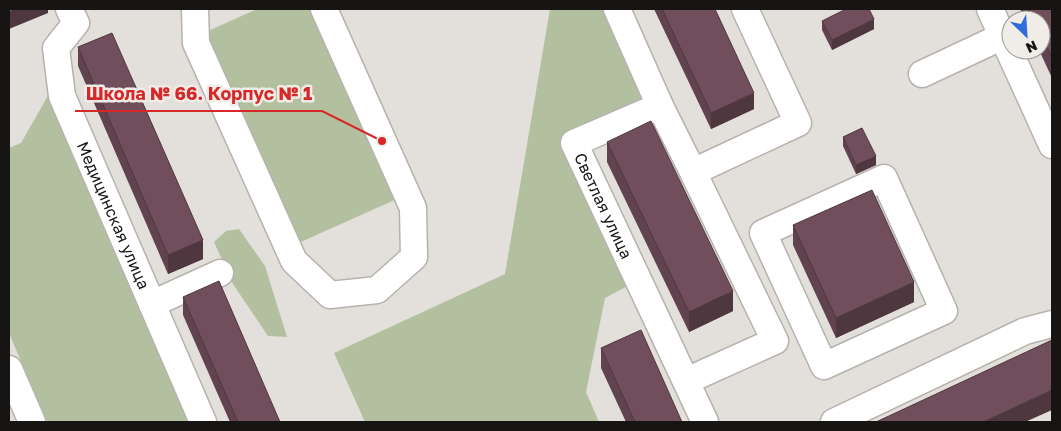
<svg xmlns="http://www.w3.org/2000/svg" width="1061" height="431" viewBox="0 0 1061 431" font-family="'Golos Text',sans-serif">
<rect width="100%" height="100%" fill="#e3dfda"/>
<g fill="#b3c09f">
<polygon points="257,9 313,9 399,198 294,245 199,35"/>
<polygon points="550,9 617,9 660,106 574,143 639,280 605,298 586,392 599,422 365,422 334,353 505,274"/>
<polygon points="49,94 191,422 47,422 9,333 9,148 21,143"/>
<polygon points="239,229 265,266 287,337 268,336 233,284 214,242 226,231"/>
</g>
<g fill="none" stroke-linecap="round" stroke-linejoin="round">
<g stroke="#b6b3ae" stroke-width="29">
<g id="minor">
<path id="s1" d="M69,9L76,23L56,48L62,96L203,422"/>
<polyline points="195,9 196,43 294,261 330,295 377,290 414,257 413,208 324,9"/>
<path id="s2" d="M617,9L660,106L574,143L705,422"/>
<polyline points="990,9 1052,145"/>
<polyline points="922,74 1003,36"/>
<polyline points="660,106 693,172"/>
<polygon points="884,178 944,311 824,366 763,233"/>
<polyline points="152,304 220,273"/>
<polyline points="9,369 32,422"/>
<polyline points="686,381 775,341 693,172 798,123 745,9"/>
<polyline points="834,422 1025,331 1052,324"/>
</g>
</g>
<use href="#minor" stroke="#fff" stroke-width="26"/>
</g>
<g fill="#61434f">
<polygon points="654,9 715,9 754,109 711,129"/>
<polygon points="1020,9 1052,9 1052,78 1039,50 1041,50 1041,20 1025,20"/>
<polygon points="822,21 874,29 832,50 822,30"/>
<polygon points="78,47 203,259 168,274 78,66"/>
<polygon points="843,137 876,165 856,174 843,146"/>
<polygon points="607,142 733,311 689,332 607,162"/>
<polygon points="793,225 914,302 836,338 793,245"/>
<polygon points="183,297 280,422 230,422 183,315"/>
<polygon points="601,348 682,422 626,422 601,368"/>
</g>
<g fill="#4f3740">
<polygon points="14,9 48,9 48,13 9,29 9,11"/>
<polygon points="874,19 874,29 832,50 832,40"/>
<polygon points="754,93 754,109 711,129 711,113"/>
<polygon points="876,156 876,165 856,174 856,165"/>
<polygon points="203,240 203,259 168,274 168,255"/>
<polygon points="914,282 914,302 836,338 836,318"/>
<polygon points="733,291 733,311 689,332 689,312"/>
<polygon points="1052,390 1052,410 1025,422 983,422"/>
</g>
<g fill="#714e5c" stroke="#4f3740">
<polygon points="662,9 715,9 754,93 711,113"/>
<polygon points="846,9 869,9 874,19 832,40 822,21"/>
<polygon points="1029,9 1052,9 1052,58 1041,34 1041,20 1034,20"/>
<polygon points="112,33 203,240 168,255 78,47"/>
<polygon points="651,121 733,291 689,312 607,142"/>
<polygon points="862,128 876,156 856,165 843,137"/>
<polygon points="872,190 914,282 836,318 793,225"/>
<polygon points="219,281 280,422 238,422 183,297"/>
<polygon points="641,330 682,422 635,422 601,348"/>
<polygon points="1052,340 1052,390 983,422 876,422"/>
</g>
<g text-anchor="middle" dominant-baseline="central" stroke-width="5" stroke-linejoin="round" paint-order="stroke">
<g font-size="16" fill="#161513" stroke="#f0ece7">
<text stroke="none"><textPath href="#s2" startOffset="269">Светлая улица</textPath></text>
<text stroke="none"><textPath href="#s1" startOffset="226">Медицинская улица</textPath></text>
</g>
</g>
<path fill="none" stroke="#d62828" stroke-width="2" d="M382 141L322 111H75"/>
<circle fill="#d62828" stroke="#f0ece7" stroke-width="2" cx="382" cy="141" r="5"/>
<g font-size="18" text-anchor="middle" font-weight="bold" fill="#d62828" stroke="#f0ece7" stroke-width="5" stroke-linejoin="round" paint-order="stroke">
<text x="199" y="100">Школа № 66. Корпус № 1</text>
</g>
<rect width="1061" height="431" fill="none" stroke="#161513" stroke-width="20"/>
<g transform="translate(1026 35) rotate(155)"><circle r="24" fill="#f0ece7" stroke="#999692"/>
<path d="M0-4L9 19L0 12L-9 19Z" fill="#2f6ddb"/>
<text y="-8" font-size="14" font-weight="bold" text-anchor="middle" fill="#161513">N</text>
</g>
</svg>
